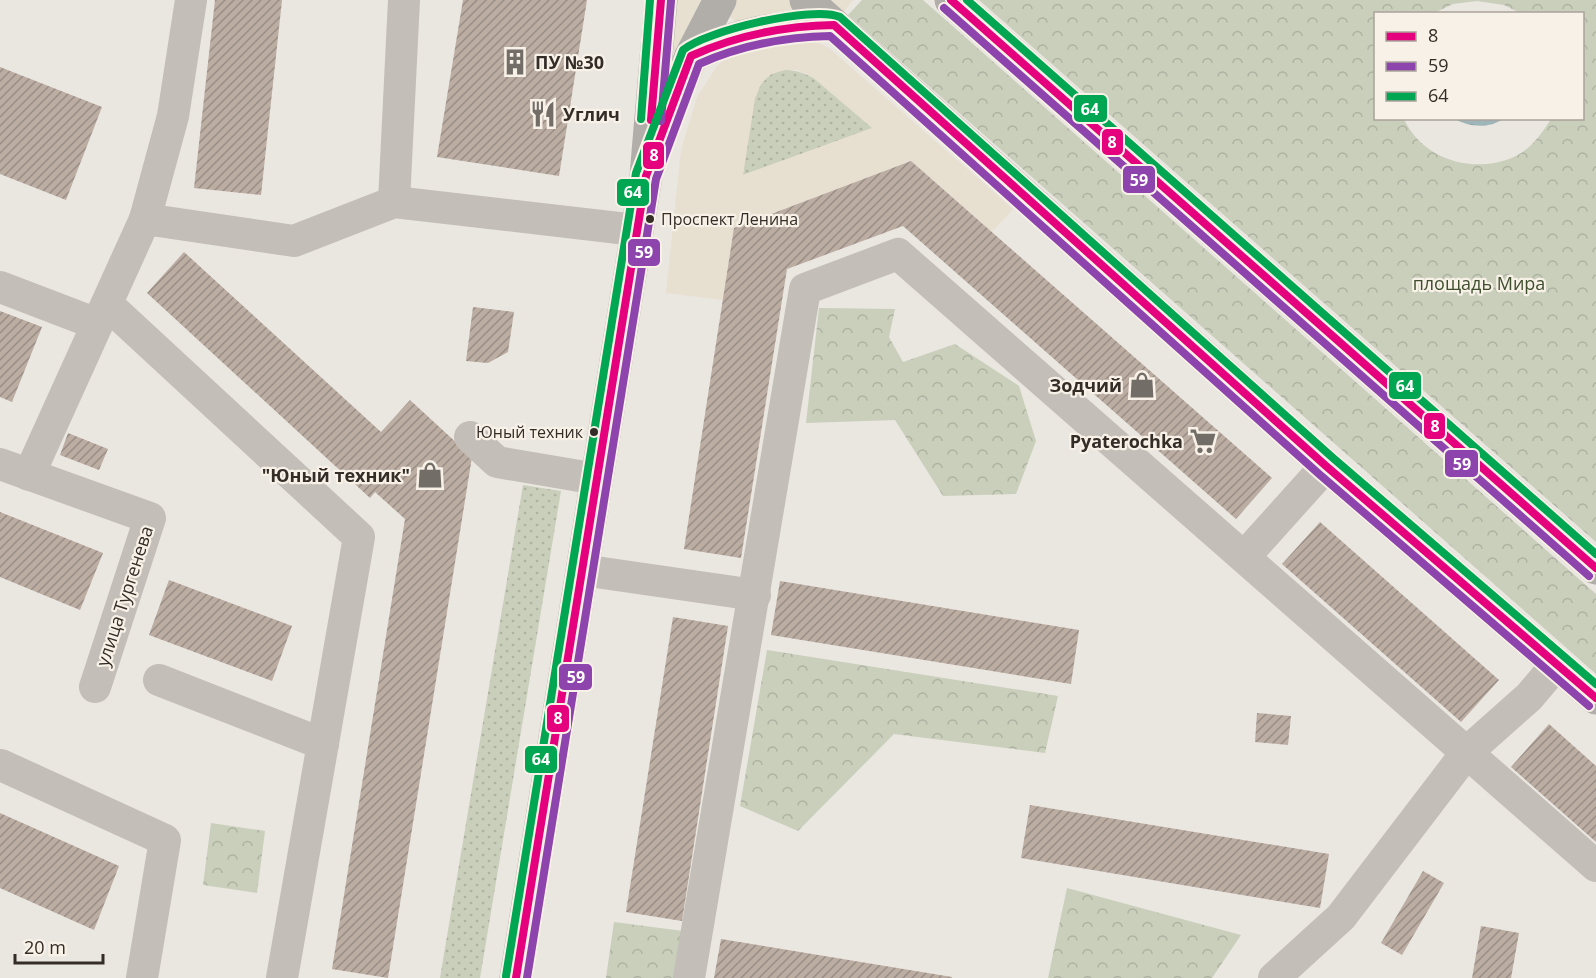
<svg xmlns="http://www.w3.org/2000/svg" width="1596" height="978" viewBox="0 0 1596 978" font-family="'Open Sans',sans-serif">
<defs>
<pattern id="grass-dots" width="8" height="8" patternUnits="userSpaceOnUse" patternTransform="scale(1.5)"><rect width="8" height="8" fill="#c9cfbb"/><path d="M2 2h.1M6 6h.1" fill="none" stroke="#adb2a1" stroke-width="1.8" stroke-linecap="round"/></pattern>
<pattern id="forest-crowns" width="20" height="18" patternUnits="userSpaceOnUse" patternTransform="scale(1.5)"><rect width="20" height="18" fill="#c9cfbb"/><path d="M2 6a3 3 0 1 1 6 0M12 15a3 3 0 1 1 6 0" fill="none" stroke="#adb2a1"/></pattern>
<pattern id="water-waves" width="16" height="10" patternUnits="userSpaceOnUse" patternTransform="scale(1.5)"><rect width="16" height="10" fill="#9eb6ba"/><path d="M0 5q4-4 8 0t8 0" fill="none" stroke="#819497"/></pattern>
<pattern id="building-hatch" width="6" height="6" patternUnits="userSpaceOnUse" patternTransform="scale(1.5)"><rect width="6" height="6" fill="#bcada3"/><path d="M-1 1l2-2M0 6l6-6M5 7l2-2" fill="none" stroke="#998d85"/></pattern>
</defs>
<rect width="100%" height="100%" fill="#eae6e0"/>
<g fill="url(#grass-dots)">
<path d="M785,70C819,70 848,106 873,128L743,175C746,151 748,103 761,84C767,75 775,72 785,70Z"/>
<polygon points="523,485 561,491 480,978 440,978"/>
</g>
<g fill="url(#forest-crowns)" fill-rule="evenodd">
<polygon points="862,0 923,0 1596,594 1596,674 848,15"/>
<path d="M979,0H1596V542ZM1477,1L1504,5L1520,13L1582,14V118L1551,119C1542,133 1532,148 1516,156C1476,175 1423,161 1404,119L1376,118V14L1434,13L1453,4Z"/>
<polygon points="819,308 895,309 889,337 903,362 955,344 1019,386 1036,441 1016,494 943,496 895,420 806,423"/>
<polygon points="767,650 1058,696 1045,753 894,734 798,831 740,806"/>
<polygon points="211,823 265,831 257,893 203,885"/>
<polygon points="1067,888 1241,935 1212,978 1048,978"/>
<polygon points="614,922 683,931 677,978 606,978"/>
</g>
<g fill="#e7dfd0" fill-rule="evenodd">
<polygon points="677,0 701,0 667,69"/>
<path d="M708,0H853L819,43L830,49L1013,209L992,232L911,161L734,228L723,300L666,293L681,150L697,97L717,66L728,57L761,41ZM785,70H797L811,76L872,128L743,175L755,99L761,84L771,74Z"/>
</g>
<path fill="url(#water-waves)" d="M1454,119H1503C1488,129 1470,127 1454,119Z"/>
<g fill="url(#building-hatch)">
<polygon points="215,0 282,0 261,195 194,188"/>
<polygon points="463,0 587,0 559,176 437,157"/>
<polygon points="0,67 102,107 66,200 0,174"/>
<polygon points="911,161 1272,478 1236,519 903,226 787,269 741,558 684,549 734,228"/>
<polygon points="184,252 381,432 410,400 472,457 388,978 332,969 405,519 375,492 370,498 147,293"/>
<polygon points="473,307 514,312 508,352 488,363 466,361"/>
<polygon points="0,311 42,327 12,402 0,397"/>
<polygon points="68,433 108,449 99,470 60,455"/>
<polygon points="0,512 103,553 80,610 0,577"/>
<polygon points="1320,522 1499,680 1461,722 1282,564"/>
<polygon points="169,580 292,626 272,681 149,635"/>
<polygon points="780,581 1079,630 1071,684 771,635"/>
<polygon points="673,617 728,626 682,921 626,912"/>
<polygon points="1257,713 1291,716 1288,745 1255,742"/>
<polygon points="1549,724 1596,766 1596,842 1511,767"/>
<polygon points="1030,805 1329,854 1320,908 1021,858"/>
<polygon points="0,813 119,866 94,930 0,888"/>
<polygon points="1423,871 1444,883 1402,955 1381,943"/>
<polygon points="1481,926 1519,933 1511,978 1472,978"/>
<polygon points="721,939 952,977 952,978 714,978"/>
</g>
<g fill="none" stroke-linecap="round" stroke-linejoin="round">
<g stroke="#c3beb8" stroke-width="32">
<polyline points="394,202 404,0"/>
<polyline points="145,219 173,116 191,0"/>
<polyline points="0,287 97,324"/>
<polyline points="107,304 359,537 282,978"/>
<polyline points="470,437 497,462 597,479"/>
<polyline points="0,464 150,518 95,687"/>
<polyline points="29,475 145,219 294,241 394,202 636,230"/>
<polyline points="1245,556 1326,466"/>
<polyline points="582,570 755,595"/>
<polyline points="159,680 323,744"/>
<polyline points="1,765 165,840 142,978"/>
<polyline points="689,978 805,289 898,254 1596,866"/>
<polyline points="1274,978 1341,917 1467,752 1529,697 1557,664"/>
</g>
<g stroke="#b1ada8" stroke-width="33">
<polyline points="806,0 1326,466 1596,698"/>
<polyline points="951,0 1596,568"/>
<path d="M691,56C737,34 782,25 834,25"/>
<polyline points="661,132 691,56 720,0"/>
<polyline points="516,978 646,176 661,0"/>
</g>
<g stroke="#f7f1e7" stroke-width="12">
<g id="bus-1">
<polyline points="951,0 1596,568"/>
<polyline points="651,120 661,0"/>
<path d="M516,978L646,176L691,56C737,35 783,26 834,25L1326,466L1596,698"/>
</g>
</g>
<g stroke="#f7f1e7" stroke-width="12">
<g id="bus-2">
<polyline points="944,8 1589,576"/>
<polyline points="661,121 671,1"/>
<path d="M527,978L656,179L699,64C741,45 784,37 830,36L1319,474L1589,706"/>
</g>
</g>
<g stroke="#f7f1e7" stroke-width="12">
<g id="bus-3">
<polyline points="967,0 1596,554"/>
<polyline points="641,119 650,0"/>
<path d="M506,976L636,173L683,50C705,31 813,5 840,17L1333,458L1596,684"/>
</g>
</g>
<use href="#bus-1" stroke="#e5007d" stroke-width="8"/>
<use href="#bus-2" stroke="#8e44ad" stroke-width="8"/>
<use href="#bus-3" stroke="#00a651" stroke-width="8"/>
</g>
<defs>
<g id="building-bare" transform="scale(2.07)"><path d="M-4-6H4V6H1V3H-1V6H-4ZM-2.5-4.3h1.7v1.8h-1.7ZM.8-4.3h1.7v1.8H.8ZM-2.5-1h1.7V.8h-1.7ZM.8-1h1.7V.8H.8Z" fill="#736d68" stroke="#f7f1e7" stroke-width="2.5" paint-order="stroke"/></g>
<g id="restaurant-bare" transform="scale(2.07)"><path d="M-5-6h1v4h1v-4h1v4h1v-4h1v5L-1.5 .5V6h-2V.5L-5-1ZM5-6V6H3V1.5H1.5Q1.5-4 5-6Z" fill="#736d68" stroke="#f7f1e7" stroke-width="2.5" paint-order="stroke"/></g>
<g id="shop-bare" transform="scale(2.07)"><path d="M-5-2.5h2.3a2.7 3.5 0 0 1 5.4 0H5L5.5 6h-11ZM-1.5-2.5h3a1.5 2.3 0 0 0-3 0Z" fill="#736d68" stroke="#f7f1e7" stroke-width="2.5" paint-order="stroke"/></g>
<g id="supermarket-bare" transform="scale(2.07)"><path d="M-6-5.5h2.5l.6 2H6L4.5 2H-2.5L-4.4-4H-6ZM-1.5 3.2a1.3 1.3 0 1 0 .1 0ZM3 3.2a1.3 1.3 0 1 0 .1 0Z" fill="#736d68" stroke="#f7f1e7" stroke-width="2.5" paint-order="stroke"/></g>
</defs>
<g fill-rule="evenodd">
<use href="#building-bare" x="515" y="62"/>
<use href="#restaurant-bare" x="543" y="114"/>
<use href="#shop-bare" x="1142" y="385"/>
<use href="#supermarket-bare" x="1203" y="441"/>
<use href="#shop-bare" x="430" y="475"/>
</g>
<g fill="#332c27" stroke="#f7f1e7" stroke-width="2">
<circle cx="650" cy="219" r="5"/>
<circle cx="594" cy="432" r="5"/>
</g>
<g text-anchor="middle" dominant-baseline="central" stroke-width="4.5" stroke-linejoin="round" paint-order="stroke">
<g font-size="16" fill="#332c27" stroke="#f7f1e7" text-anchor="start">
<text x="661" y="219">Проспект Ленина</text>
<text x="583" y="432" text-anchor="end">Юный техник</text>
</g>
<g font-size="18" font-weight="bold" fill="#332c27" stroke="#f7f1e7" text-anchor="end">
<text x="535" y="62" text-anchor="start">ПУ №30</text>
<text x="563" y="114" text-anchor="start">Углич</text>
<text x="1122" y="385">Зодчий</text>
<text x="1183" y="441">Pyaterochka</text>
<text x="410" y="475">"Юный техник"</text>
</g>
<g font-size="18" fill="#3f4f2e" stroke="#f7f1e7">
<text x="1479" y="283">площадь Мира</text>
</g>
<g font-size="18" fill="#332c27" stroke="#f7f1e7">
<text transform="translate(124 596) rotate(-72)">улица Тургенева</text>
</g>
</g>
<g stroke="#f7f1e7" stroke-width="2">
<rect x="1073" y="94" width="35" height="29" rx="6" fill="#00a651"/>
<rect x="1101" y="128" width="23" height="28" rx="6" fill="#e5007d"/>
<rect x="642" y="141" width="23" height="29" rx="6" fill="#e5007d"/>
<rect x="1122" y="165" width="34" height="29" rx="6" fill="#8e44ad"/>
<rect x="616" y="178" width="34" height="29" rx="6" fill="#00a651"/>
<rect x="627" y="238" width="34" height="29" rx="6" fill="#8e44ad"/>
<rect x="1388" y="371" width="34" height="29" rx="6" fill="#00a651"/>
<rect x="1423" y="412" width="23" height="28" rx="6" fill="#e5007d"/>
<rect x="1444" y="449" width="35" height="29" rx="6" fill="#8e44ad"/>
<rect x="558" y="663" width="35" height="28" rx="6" fill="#8e44ad"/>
<rect x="546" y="704" width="24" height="29" rx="6" fill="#e5007d"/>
<rect x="524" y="745" width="34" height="29" rx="6" fill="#00a651"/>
</g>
<g font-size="16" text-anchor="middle" font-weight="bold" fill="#fff">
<text x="1090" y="115">64</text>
<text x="1112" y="148">8</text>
<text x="654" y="161">8</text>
<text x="1139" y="186">59</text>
<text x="633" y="198">64</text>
<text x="644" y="258">59</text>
<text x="1405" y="392">64</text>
<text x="1435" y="432">8</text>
<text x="1462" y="470">59</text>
<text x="576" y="683">59</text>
<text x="558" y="724">8</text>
<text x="541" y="765">64</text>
</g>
<rect x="1374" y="12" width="210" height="108" fill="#f7f1e7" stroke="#a9a29a" stroke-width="1.5"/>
<rect x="1386" y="32" width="30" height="9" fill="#e5007d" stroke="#a9a29a" stroke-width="1.5"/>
<text x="1428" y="42" font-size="18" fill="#332c27">8</text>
<rect x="1386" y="62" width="30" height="9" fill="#8e44ad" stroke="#a9a29a" stroke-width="1.5"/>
<text x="1428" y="72" font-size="18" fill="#332c27">59</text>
<rect x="1386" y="92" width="30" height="9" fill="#00a651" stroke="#a9a29a" stroke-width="1.5"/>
<text x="1428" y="102" font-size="18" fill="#332c27">64</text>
<path d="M15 954v9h88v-9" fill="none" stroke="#332c27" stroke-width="3"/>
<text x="24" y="954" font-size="18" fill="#332c27" stroke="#f7f1e7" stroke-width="4.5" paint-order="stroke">20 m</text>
</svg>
